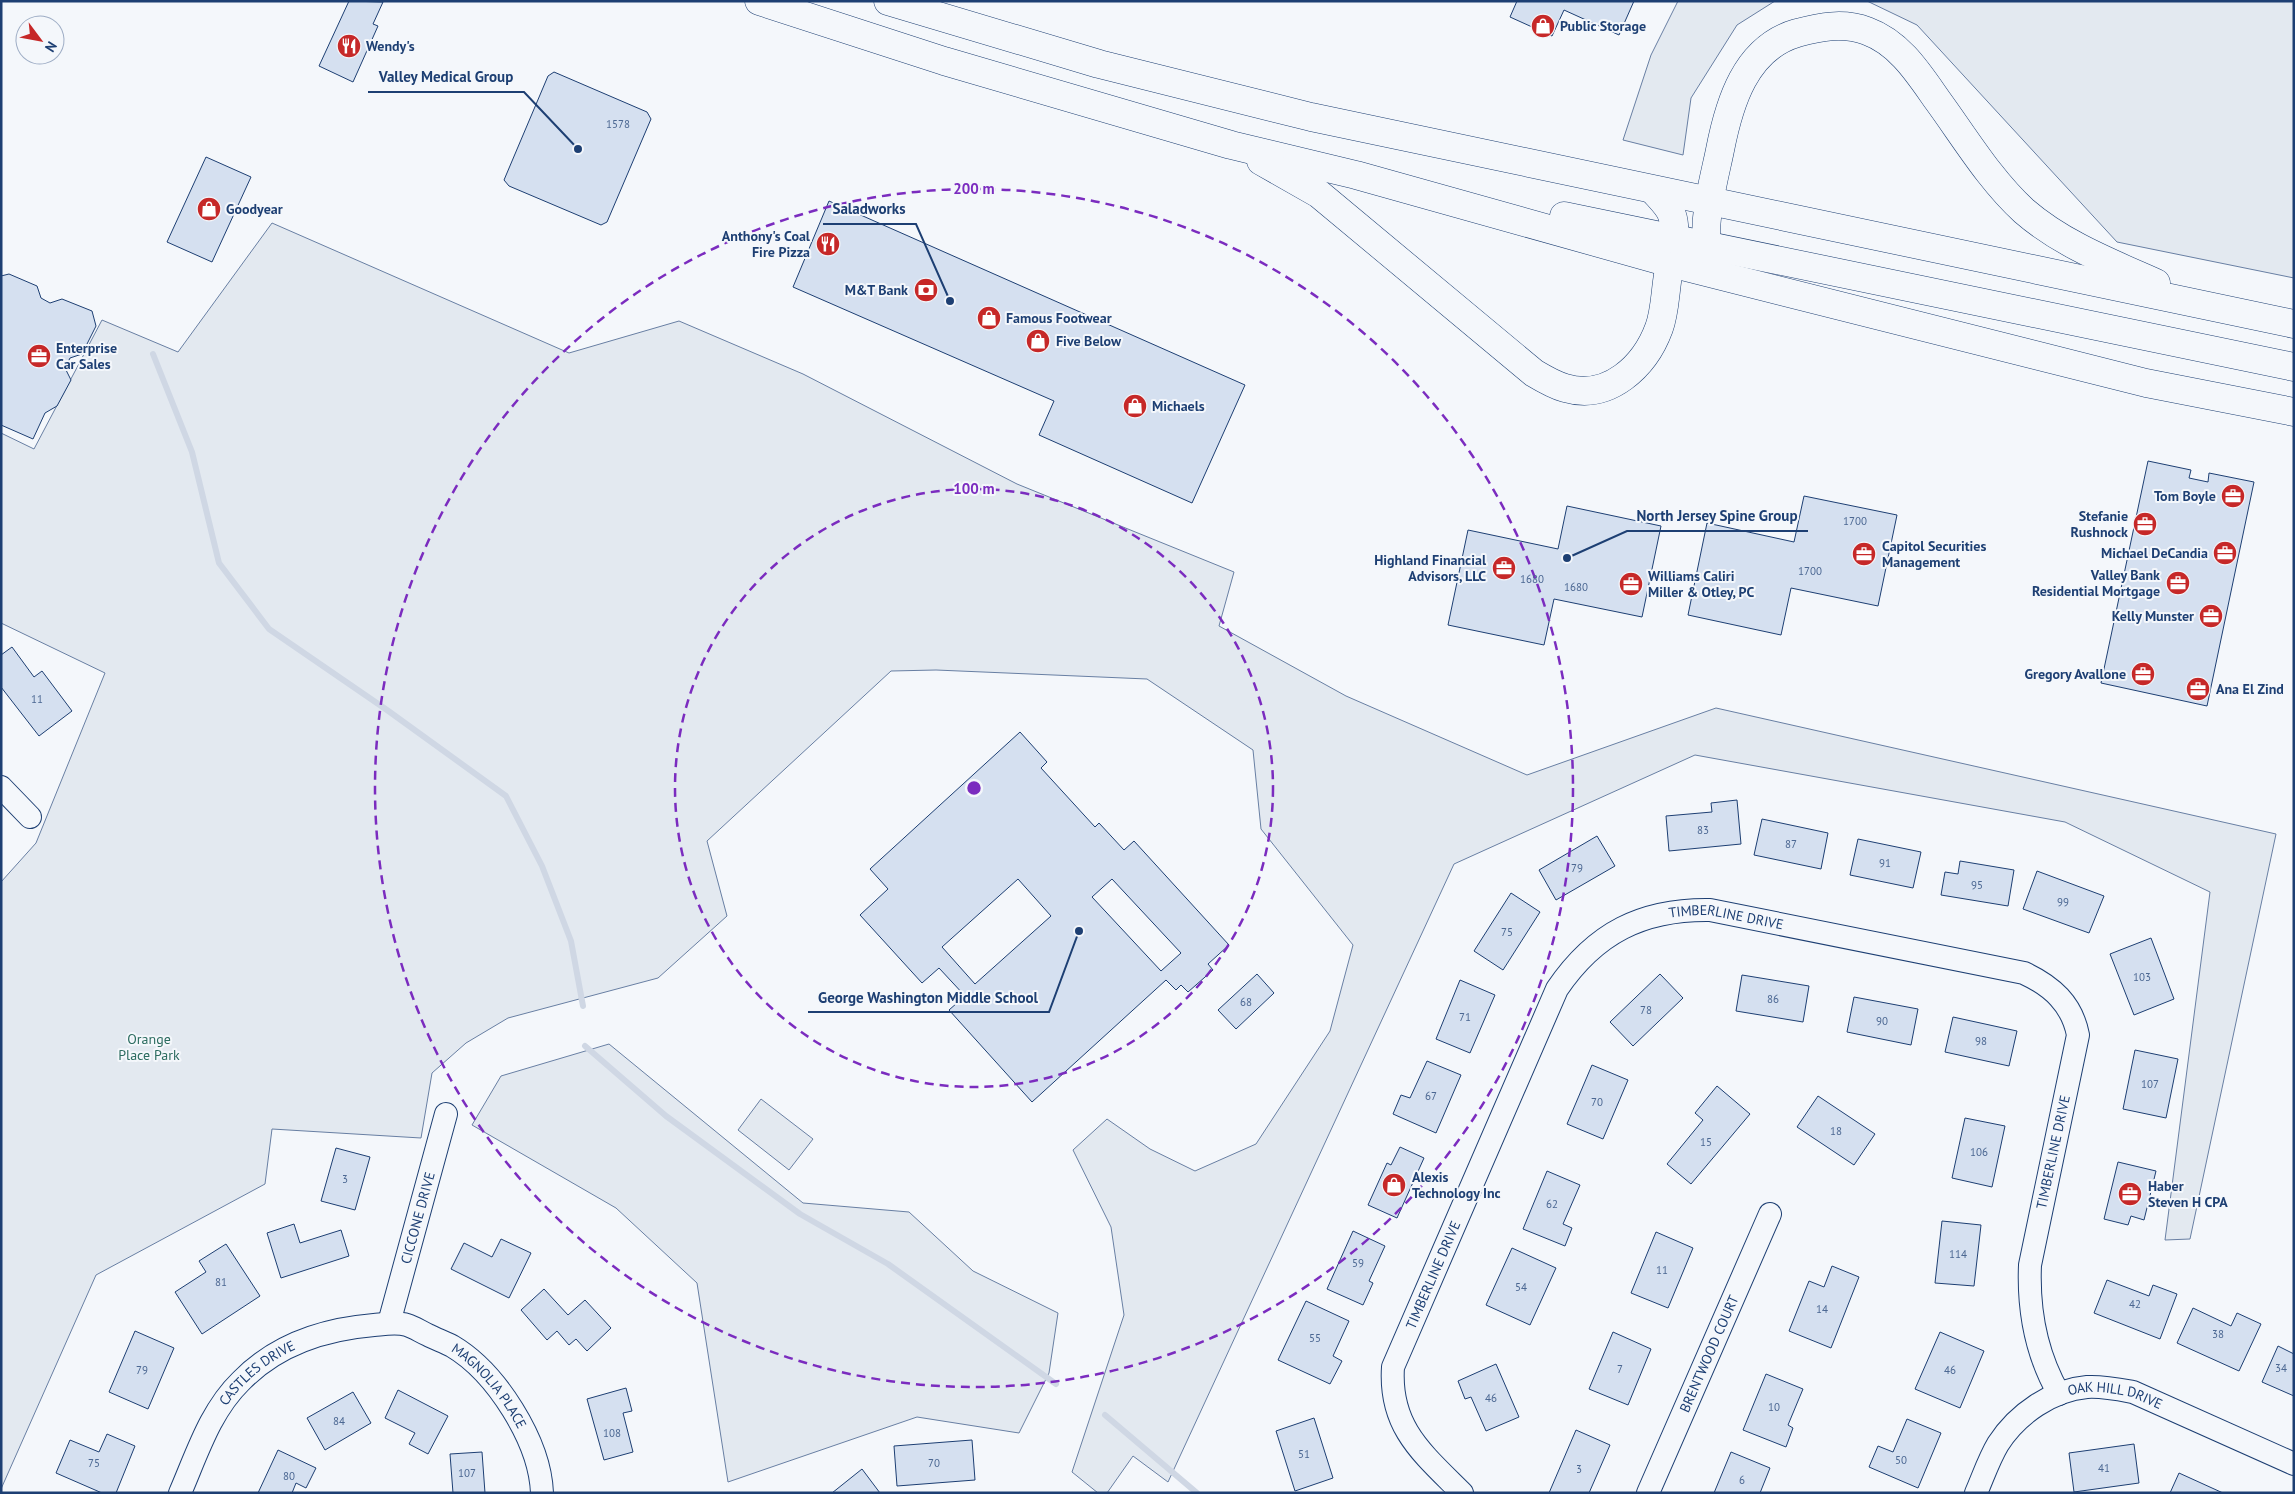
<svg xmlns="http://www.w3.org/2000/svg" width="2295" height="1494" viewBox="0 0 2295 1494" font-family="'PT Sans',sans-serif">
<rect width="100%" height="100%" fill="#f4f7fb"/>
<g fill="#e3e9f0" stroke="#687fa3">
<polygon points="1678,1 1775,1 1737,25 1691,98 1683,155 1623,140 1651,55"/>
<polygon points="1867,1 2294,1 2294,278 2117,242 1917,25"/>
<polygon points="272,223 569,353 679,321 803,374 1017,484 1234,572 1219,626 1346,696 1527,775 1716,708 2276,834 2190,1239 2165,1240 2210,892 2065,822 1695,755 1454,864 1168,1482 1133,1456 1107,1493 1098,1493 1072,1472 1124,1315 1111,1227 1073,1150 1107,1119 1150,1149 1195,1171 1256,1144 1330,1031 1353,945 1261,829 1253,750 1147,679 936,670 891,671 707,841 727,916 658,978 508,1018 466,1043 432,1073 421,1138 272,1129 265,1184 96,1275 1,1489 1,882 36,843 105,673 1,623 1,433 34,449 102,320 178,352"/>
<polygon points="609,1044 803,1203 909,1212 973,1271 1058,1313 1049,1373 1019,1433 917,1417 728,1482 697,1283 616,1208 472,1125 501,1076"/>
<polygon points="761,1099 813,1139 789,1170 738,1130"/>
</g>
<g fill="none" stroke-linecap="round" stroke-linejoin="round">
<g stroke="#cfd7e4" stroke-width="6">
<polyline points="153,354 192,452 219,563 269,629 387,710 506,796 542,866 571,941 583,1006"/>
<polyline points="585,1046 666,1116 800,1214 888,1264 1056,1384"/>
<polyline points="1105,1415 1197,1493"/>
</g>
</g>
<g fill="#d5e0f0" stroke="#1d3f73" fill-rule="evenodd">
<polygon points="349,1 383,2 373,24 378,26 353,82 319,66"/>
<polygon points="1517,1 1634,1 1619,35 1564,10 1552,36 1510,17"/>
<polygon points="554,72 647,112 651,119 607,222 601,225 509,186 504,180 548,76"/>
<polygon points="206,157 251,177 212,262 167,242"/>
<polygon points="829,201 1245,385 1192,503 1039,435 1054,401 793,287"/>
<polygon points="9,274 37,286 41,298 50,303 62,299 92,311 96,326 82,354 70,358 65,368 71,380 57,406 45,413 33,439 1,425 1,276"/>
<polygon points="2148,461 2191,470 2189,478 2208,482 2209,473 2254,482 2207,706 2101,683"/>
<polygon points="1804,496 1897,515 1878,606 1791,588 1781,635 1688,615 1707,523 1794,542"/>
<polygon points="1567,506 1661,526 1642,617 1554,599 1544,645 1448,625 1468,530 1558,549"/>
<polygon points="12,647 34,677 42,671 72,711 39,736 1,687 1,655"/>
<path d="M1020,732L1047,762L1041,768L1095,827L1099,823L1124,850L1134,841L1229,945L1208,964L1213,970L1188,992L1181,985L1176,990L1166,980L1032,1102L949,1010L965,996L939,968L922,983L860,915L888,889L870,869ZM1018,879L1051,916L975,984L942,947ZM1112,879L1181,953L1161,971L1092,897Z"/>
<polygon points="1737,800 1741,844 1669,851 1666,816 1712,812 1711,803"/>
<polygon points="1762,819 1828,833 1821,869 1754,855"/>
<polygon points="1597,836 1615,866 1556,900 1539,870"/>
<polygon points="1858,839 1921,852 1913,888 1850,875"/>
<polygon points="1960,861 2014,870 2008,906 1941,895 1945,872 1958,874"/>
<polygon points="2037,871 2104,896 2089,933 2023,909"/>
<polygon points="1511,893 1540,912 1503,970 1474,951"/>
<polygon points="2151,938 2174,999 2134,1015 2110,954"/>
<polygon points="1257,974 1274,993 1236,1029 1218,1010"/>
<polygon points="1660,974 1683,998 1633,1046 1610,1022"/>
<polygon points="1742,975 1809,986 1803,1022 1736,1011"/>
<polygon points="1460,980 1495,995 1470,1053 1436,1039"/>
<polygon points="1854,997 1918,1009 1911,1045 1847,1032"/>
<polygon points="1953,1017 2017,1031 2009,1066 1945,1052"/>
<polygon points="2135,1050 2178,1059 2166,1118 2123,1109"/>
<polygon points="1427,1061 1461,1075 1436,1133 1393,1114 1401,1095 1410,1098"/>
<polygon points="1592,1065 1628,1080 1603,1139 1567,1124"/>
<polygon points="1717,1086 1750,1114 1691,1184 1667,1164 1703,1120 1695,1113"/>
<polygon points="1818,1096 1875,1134 1854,1165 1797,1127"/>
<polygon points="1965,1118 2005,1126 1992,1187 1952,1178"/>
<polygon points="1400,1147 1424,1158 1397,1218 1368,1205 1387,1163 1391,1165"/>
<polygon points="336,1148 370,1157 355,1210 321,1201"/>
<polygon points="2118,1162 2156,1171 2144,1220 2131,1216 2128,1225 2104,1219"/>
<polygon points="1547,1171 1580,1185 1563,1224 1572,1228 1565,1246 1523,1229"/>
<polygon points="1942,1221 1981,1225 1974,1286 1935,1283"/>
<polygon points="294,1224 300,1243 341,1230 349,1256 281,1278 267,1233"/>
<polygon points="1353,1231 1385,1246 1369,1281 1373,1283 1363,1305 1327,1289"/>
<polygon points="1656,1232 1693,1248 1668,1308 1631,1293"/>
<polygon points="501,1239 531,1253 509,1298 451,1269 464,1243 492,1257"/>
<polygon points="226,1244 260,1296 202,1334 175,1292 206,1272 199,1261"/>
<polygon points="1512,1248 1556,1268 1530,1325 1486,1305"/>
<polygon points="1832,1266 1859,1277 1831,1348 1789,1331 1809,1281 1824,1287"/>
<polygon points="2107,1280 2149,1296 2153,1285 2177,1294 2160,1339 2094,1313"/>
<polygon points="544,1289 568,1315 585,1300 611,1328 587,1351 576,1339 569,1345 557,1331 547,1340 521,1310"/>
<polygon points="1306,1301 1349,1321 1333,1356 1342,1361 1330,1384 1278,1360"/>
<polygon points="2193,1308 2231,1326 2237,1313 2261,1324 2239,1371 2177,1343"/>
<polygon points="135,1331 174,1348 148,1409 109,1392"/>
<polygon points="1613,1332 1651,1349 1628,1405 1589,1389"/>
<polygon points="1940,1332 1984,1351 1960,1408 1915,1389"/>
<polygon points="2278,1346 2294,1354 2294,1396 2262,1382"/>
<polygon points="1496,1364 1519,1417 1486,1431 1471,1397 1465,1399 1458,1381"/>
<polygon points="1766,1374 1803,1389 1788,1425 1793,1428 1786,1447 1743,1430"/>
<polygon points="626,1388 632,1411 623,1413 633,1452 604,1460 587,1399"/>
<polygon points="398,1390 448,1416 428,1454 409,1444 415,1433 385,1418"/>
<polygon points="353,1392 371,1423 325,1450 307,1418"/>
<polygon points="1314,1418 1333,1478 1295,1491 1276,1431"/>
<polygon points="1907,1419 1941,1433 1918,1488 1869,1467 1878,1446 1893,1452"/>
<polygon points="1576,1430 1610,1445 1589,1493 1549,1493"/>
<polygon points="107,1434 135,1446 116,1493 102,1493 56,1473 70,1440 99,1452"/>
<polygon points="972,1440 975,1480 897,1486 894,1446"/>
<polygon points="2134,1444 2139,1483 2074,1492 2069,1453"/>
<polygon points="278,1450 316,1468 306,1488 296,1483 292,1493 258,1493"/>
<polygon points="482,1452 485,1493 453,1493 450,1454"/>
<polygon points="1731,1452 1770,1468 1760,1493 1714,1493"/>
<polygon points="862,1469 880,1493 832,1493"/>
<polygon points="2179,1473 2223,1493 2170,1493"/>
</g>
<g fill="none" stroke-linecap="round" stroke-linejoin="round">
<g stroke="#1d3f73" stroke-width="24">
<g id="minor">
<polyline points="1,787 30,817"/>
<path id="s1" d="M389,1323L446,1114"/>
<path id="s2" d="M180,1493C197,1454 210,1411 241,1381C276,1345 325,1329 374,1325C385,1324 397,1322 407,1325C414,1327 421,1332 428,1335C436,1339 444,1342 452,1346C496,1372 540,1441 542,1493"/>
<path id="s3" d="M1462,1493C1422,1453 1389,1427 1393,1367L1557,989C1595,933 1642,909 1710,910L2024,973C2052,986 2072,1004 2078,1035L2030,1265C2028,1312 2036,1354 2059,1394"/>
<path id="s4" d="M1648,1493L1770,1214"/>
<path id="s5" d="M1976,1493C1983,1477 1989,1459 1998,1444C2017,1414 2052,1390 2087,1387C2102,1386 2117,1389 2133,1392L2294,1464"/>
</g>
</g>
<g stroke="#1d3f73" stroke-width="29">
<g id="highway">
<polyline points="759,1 944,61 1231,145 1356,175 1670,263 2146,383 2294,412"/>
<polyline points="888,1 1099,64 1311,117 2294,324"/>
<path d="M1261,161L1319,194L1534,373C1544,379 1554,385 1565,388C1609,401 1645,366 1659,328C1665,312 1665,293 1668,275C1671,258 1678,232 1672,215C1669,206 1659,197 1653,190"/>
<polyline points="1564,216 2294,367"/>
<path d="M1718,259C1715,255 1711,251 1709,246C1700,228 1716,171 1720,150C1729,104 1745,48 1797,33C1820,27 1843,22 1867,31C1900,43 1919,74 1938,101C1965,138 1990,180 2024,211C2062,244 2111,263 2156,283"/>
</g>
</g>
<use href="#minor" stroke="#f4f7fb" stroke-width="22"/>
<use href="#highway" stroke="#f4f7fb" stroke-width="28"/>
</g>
<g fill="none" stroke="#7b2cbf" stroke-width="2.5" stroke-dasharray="9 6">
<circle cx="974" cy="788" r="299"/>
<circle cx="974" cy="788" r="599"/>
</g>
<defs>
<g id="shop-disc" transform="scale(1.25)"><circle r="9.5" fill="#c62828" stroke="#f4f7fb"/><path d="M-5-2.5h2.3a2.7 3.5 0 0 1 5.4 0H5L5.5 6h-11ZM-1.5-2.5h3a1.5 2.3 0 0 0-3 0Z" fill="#fff"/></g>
<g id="restaurant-disc" transform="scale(1.25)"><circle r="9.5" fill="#c62828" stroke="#f4f7fb"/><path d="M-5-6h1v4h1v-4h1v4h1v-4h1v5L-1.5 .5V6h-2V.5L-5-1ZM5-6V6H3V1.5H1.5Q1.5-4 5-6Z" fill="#fff"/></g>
<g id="bank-disc" transform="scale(1.25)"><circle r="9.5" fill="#c62828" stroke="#f4f7fb"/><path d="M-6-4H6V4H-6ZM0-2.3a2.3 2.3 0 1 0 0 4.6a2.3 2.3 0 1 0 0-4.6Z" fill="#fff"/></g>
<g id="office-disc" transform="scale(1.25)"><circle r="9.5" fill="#c62828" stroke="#f4f7fb"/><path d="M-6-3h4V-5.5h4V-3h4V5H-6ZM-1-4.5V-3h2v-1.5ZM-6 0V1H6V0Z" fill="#fff"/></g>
</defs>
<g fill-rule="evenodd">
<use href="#shop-disc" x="1543" y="26"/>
<use href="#restaurant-disc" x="349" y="46"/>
<use href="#shop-disc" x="209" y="209"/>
<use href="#restaurant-disc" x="828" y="244"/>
<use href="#bank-disc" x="926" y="290"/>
<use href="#shop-disc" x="989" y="318"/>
<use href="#shop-disc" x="1038" y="341"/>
<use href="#office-disc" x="39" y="356"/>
<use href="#shop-disc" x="1135" y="406"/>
<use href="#office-disc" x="2233" y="496"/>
<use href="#office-disc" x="2145" y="524"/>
<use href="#office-disc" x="2225" y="553"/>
<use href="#office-disc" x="1864" y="554"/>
<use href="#office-disc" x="1504" y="568"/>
<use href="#office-disc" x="2178" y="583"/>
<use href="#office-disc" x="1631" y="584"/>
<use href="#office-disc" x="2211" y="616"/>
<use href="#office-disc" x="2143" y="674"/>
<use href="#office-disc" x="2198" y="689"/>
<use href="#shop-disc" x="1394" y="1185"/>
<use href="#office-disc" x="2130" y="1194"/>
</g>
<g text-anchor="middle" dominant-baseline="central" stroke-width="4" stroke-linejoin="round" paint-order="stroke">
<g font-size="11" fill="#4b6792">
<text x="618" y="124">1578</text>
<text x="1855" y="521">1700</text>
<text x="1810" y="571">1700</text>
<text x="1532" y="579">1680</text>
<text x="1576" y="587">1680</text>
<text x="37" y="699">11</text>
<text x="1703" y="830">83</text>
<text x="1791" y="844">87</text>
<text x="1885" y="863">91</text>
<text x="1577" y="868">79</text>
<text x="1977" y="885">95</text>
<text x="2063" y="902">99</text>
<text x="1507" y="932">75</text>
<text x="2142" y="977">103</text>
<text x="1773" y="999">86</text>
<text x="1246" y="1002">68</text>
<text x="1646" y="1010">78</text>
<text x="1465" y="1017">71</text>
<text x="1882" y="1021">90</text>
<text x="1981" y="1041">98</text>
<text x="2150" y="1084">107</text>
<text x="1431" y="1096">67</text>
<text x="1597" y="1102">70</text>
<text x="1836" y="1131">18</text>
<text x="1706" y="1142">15</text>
<text x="1979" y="1152">106</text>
<text x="345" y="1179">3</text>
<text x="1552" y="1204">62</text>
<text x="1958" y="1254">114</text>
<text x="1358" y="1263">59</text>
<text x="1662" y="1270">11</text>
<text x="221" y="1282">81</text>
<text x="1521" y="1287">54</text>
<text x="2135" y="1304">42</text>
<text x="1822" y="1309">14</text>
<text x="2218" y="1334">38</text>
<text x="1315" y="1338">55</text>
<text x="2281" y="1368">34</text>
<text x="1620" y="1369">7</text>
<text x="142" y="1370">79</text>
<text x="1950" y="1370">46</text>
<text x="1491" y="1398">46</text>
<text x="1774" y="1407">10</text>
<text x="339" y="1421">84</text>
<text x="612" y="1433">108</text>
<text x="1304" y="1454">51</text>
<text x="1901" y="1460">50</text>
<text x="94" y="1463">75</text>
<text x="934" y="1463">70</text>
<text x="2104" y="1468">41</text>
<text x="1579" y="1469">3</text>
<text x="467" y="1473">107</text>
<text x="289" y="1476">80</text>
<text x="1742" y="1480">6</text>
</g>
<g font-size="14" font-weight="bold" fill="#1d3f73" stroke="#f4f7fb" text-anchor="start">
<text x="1560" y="26">Public Storage</text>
<text x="366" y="46">Wendy's</text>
<text x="226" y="209">Goodyear</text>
<text x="810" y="236" text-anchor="end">Anthony's Coal<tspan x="810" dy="16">Fire Pizza</tspan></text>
<text x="908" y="290" text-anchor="end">M&amp;T Bank</text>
<text x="1006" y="318">Famous Footwear</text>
<text x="1056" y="341">Five Below</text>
<text x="56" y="348">Enterprise<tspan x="56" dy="16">Car Sales</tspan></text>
<text x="1152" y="406">Michaels</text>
<text x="2216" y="496" text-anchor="end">Tom Boyle</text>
<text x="2128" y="516" text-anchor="end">Stefanie<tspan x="2128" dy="16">Rushnock</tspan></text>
<text x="1882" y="546">Capitol Securities<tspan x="1882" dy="16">Management</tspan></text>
<text x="2208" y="553" text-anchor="end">Michael DeCandia</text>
<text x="1486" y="560" text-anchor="end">Highland Financial<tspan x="1486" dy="16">Advisors, LLC</tspan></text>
<text x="2160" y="575" text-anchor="end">Valley Bank<tspan x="2160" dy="16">Residential Mortgage</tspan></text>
<text x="1648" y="576">Williams Caliri<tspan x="1648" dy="16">Miller &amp; Otley, PC</tspan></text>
<text x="2194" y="616" text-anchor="end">Kelly Munster</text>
<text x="2126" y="674" text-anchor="end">Gregory Avallone</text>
<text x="2216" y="689">Ana El Zind</text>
<text x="1412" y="1177">Alexis<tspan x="1412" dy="16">Technology Inc</tspan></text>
<text x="2148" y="1186">Haber<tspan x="2148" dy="16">Steven H CPA</tspan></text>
</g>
<g font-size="14" fill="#1d3f73" stroke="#f4f7fb">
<text stroke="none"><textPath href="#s3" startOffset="759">TIMBERLINE DRIVE</textPath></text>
<text transform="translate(2053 1152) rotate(-78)">TIMBERLINE DRIVE</text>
<text stroke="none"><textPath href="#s1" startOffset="109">CICCONE DRIVE</textPath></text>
<text stroke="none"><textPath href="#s3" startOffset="250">TIMBERLINE DRIVE</textPath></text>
<text stroke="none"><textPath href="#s4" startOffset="152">BRENTWOOD COURT</textPath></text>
<text stroke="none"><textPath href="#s2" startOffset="146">CASTLES DRIVE</textPath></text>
<text stroke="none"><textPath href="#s2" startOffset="414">MAGNOLIA PLACE</textPath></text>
<text stroke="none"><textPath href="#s5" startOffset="192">OAK HILL DRIVE</textPath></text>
</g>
<g font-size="14" fill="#2c6c60" stroke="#f4f7fb">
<text x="149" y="1039">Orange<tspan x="149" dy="16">Place Park</tspan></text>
</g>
</g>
<circle cx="974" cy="788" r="8" fill="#7b2cbf" stroke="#f4f7fb" stroke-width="2.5"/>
<g font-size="15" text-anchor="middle" font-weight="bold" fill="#7b2cbf" stroke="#f4f7fb" stroke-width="4" stroke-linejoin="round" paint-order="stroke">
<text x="974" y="194">200 m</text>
<text x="974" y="494">100 m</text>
</g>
<path fill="none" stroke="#1d3f73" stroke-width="2" d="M578 149L524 92H368M950 301L916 224H823M1567 558L1627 531H1808M1079 931L1049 1012H808"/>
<g fill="#1d3f73" stroke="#f4f7fb" stroke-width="2">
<circle cx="578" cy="149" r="5"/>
<circle cx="950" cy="301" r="5"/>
<circle cx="1567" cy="558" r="5"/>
<circle cx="1079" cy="931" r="5"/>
</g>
<g font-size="15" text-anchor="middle" font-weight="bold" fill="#1d3f73" stroke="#f4f7fb" stroke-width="4" stroke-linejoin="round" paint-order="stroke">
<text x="446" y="82">Valley Medical Group</text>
<text x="869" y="214">Saladworks</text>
<text x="1717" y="521">North Jersey Spine Group</text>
<text x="928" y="1003">George Washington Middle School</text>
</g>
<rect width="2295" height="1494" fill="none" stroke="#1d3f73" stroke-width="5"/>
<g transform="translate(40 40) rotate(122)"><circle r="24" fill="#f4f7fb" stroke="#9eadc5"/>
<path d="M0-4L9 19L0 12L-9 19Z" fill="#c62828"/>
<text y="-8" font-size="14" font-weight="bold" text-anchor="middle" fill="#1d3f73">N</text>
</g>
</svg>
